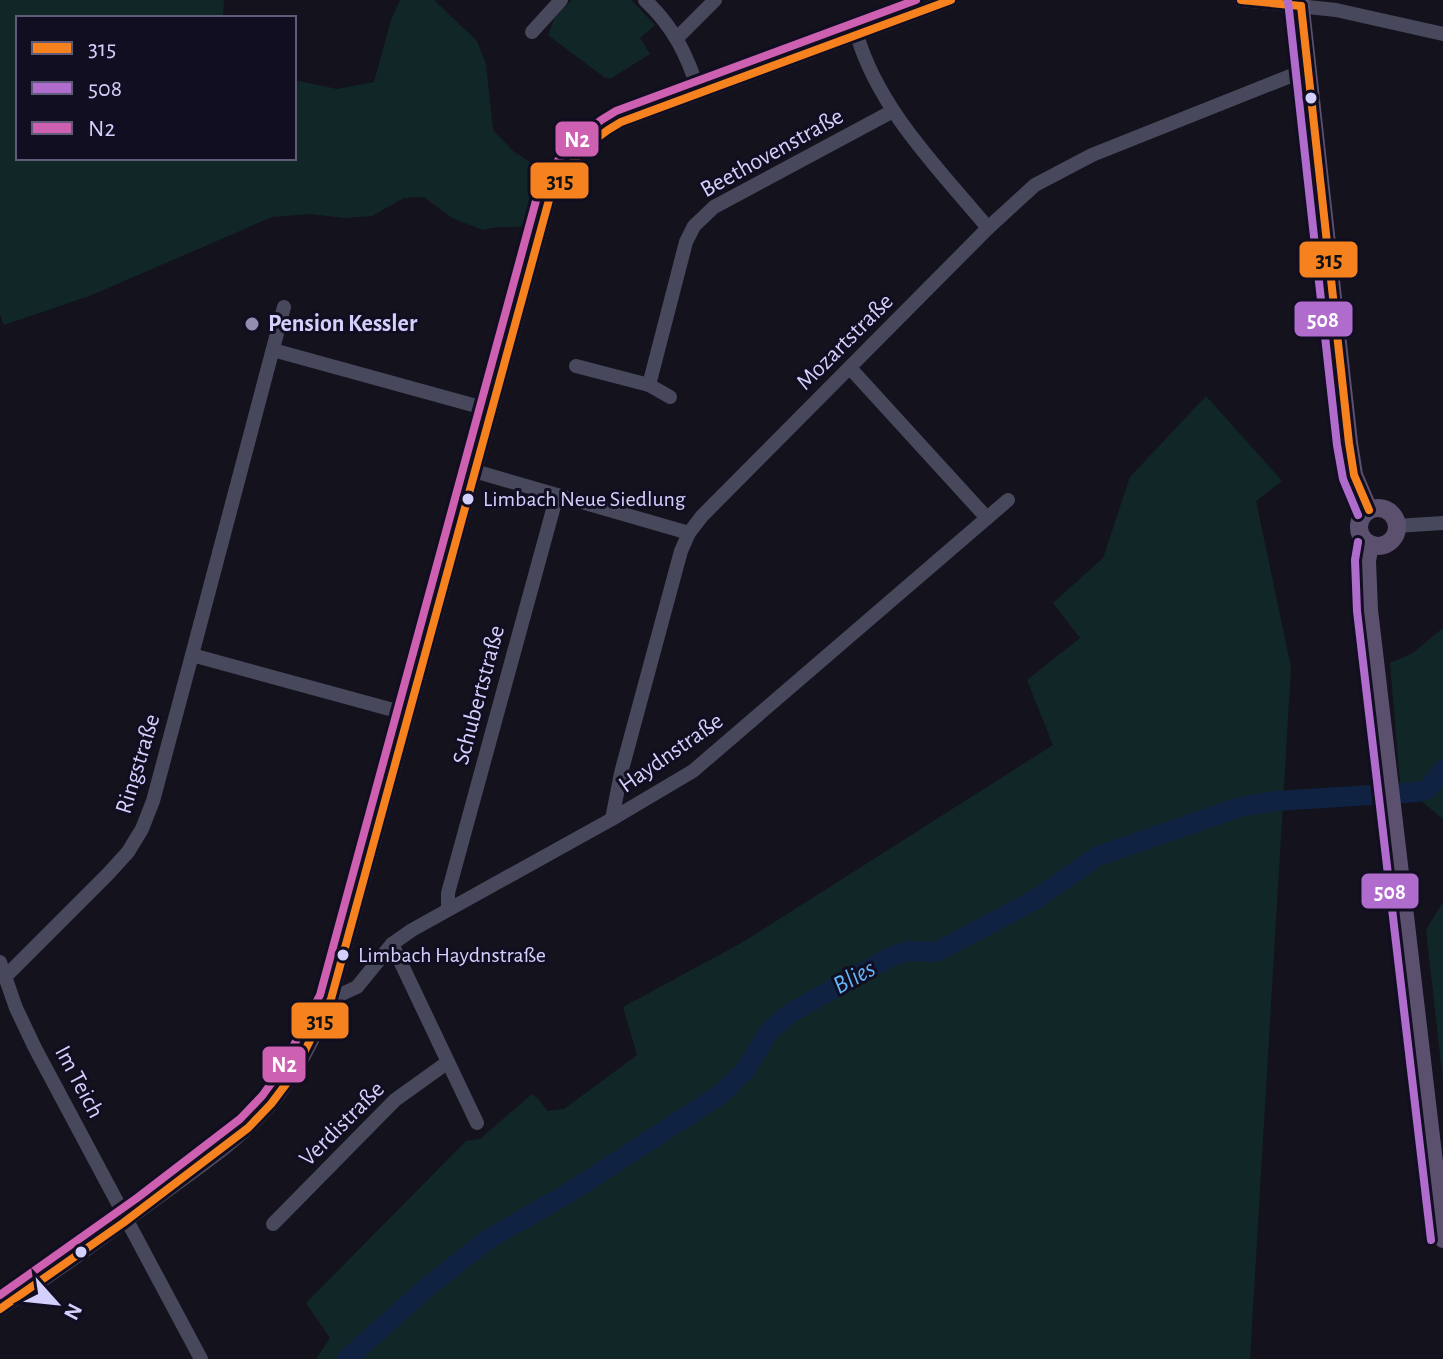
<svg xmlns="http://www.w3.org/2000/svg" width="1443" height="1359" viewBox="0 0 1443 1359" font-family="'Alegreya Sans',sans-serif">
<rect width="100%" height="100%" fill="#14121d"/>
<g fill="#112727">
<path d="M0,0H224L223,18H18V158H294V80L337,89L374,82L391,20L400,0H434L477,41L486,64L493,130L513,151L545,172L530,225C514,229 499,225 483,230L452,218L424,197L404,198L372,216L345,218L310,214L272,217L92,295L4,325L0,315Z"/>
<polygon points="572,0 631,0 655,25 640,38 650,54 610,79 604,77 548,35 555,17"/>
<polygon points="1206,396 1282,481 1256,501 1291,667 1250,1359 316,1359 330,1338 306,1303 466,1141 480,1139 532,1094 539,1099 547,1111 564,1109 637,1055 623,1007 743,942 1053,745 1027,680 1080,638 1053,603 1103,558 1130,477"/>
<polygon points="1443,628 1443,819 1400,783 1390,663 1413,653"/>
<polygon points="1443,902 1443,1081 1426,930"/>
</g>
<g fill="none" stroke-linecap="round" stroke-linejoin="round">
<polyline stroke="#0f2241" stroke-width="20" points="347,1359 427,1287 490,1238 567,1194 721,1094 746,1069 769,1031 792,1012 892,956 908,951 936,952 1033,901 1098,856 1240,807 1276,801 1418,792 1428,789 1443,770"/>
<g stroke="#48485d" stroke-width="14">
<path d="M645,0C673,26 688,56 699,93"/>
<polyline points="1241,0 1336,10 1443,34"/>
<polyline points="532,32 561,0"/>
<path d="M857,35C879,110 939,169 988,228"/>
<polyline points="677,38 715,0"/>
<polyline points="273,350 491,410"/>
<polyline points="576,366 649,385 670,397"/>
<polyline points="851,369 987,518"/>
<polyline points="649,385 686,242 694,226 714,207 893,111"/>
<polyline points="474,471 689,533"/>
<polyline points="1396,526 1443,523"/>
<polyline points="192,655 408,714"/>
<polyline points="612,819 621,773 681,551 689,533 702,516 988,228 1035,185 1092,155 1308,69"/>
<polyline points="448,908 448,893 557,495"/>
<polyline points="392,944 477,1123"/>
<polyline points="0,962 16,1008 35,1048 201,1359"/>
<polyline points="5,977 108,874 128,852 142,829 153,801 192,655 284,307"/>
<polyline points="331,999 357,987 392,944 412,930 612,819 693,771 1008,500"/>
<polyline points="273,1224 395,1100 448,1062"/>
<path d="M0,1309C56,1272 110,1233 164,1193C196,1169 231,1146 259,1117C292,1084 313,1042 331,999L549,200C565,163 585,141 621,122L951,0"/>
</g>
<g stroke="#5b516f" stroke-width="18">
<polyline points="1300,0 1349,443 1354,475 1369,510"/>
<circle cx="1378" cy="527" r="19"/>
<polyline points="1370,544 1367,561 1369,610 1443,1239"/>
</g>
<g stroke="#110e21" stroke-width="14">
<g id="bus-1">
<polyline points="1241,0 1301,6"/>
<polyline points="1301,6 1349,443 1354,475 1369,510"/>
<path d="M0,1309L123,1223L248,1128L271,1104L292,1076L331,999L549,200C566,165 587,141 621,122L951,0"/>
</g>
</g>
<g stroke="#110e21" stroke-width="14">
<g id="bus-2">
<polyline points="1288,1 1337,445 1343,479 1358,515"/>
<polyline points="1358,542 1355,560 1357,611 1431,1240"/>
</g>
</g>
<g stroke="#110e21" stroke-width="14">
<path id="bus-3" d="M0,1295L137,1198L240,1119L262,1096L281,1070L320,995L537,197C554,158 579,132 616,111L916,0"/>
</g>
<use href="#bus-1" stroke="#f6821f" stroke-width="8"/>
<use href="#bus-2" stroke="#b06ccc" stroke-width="8"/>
<use href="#bus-3" stroke="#ce60b2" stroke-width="8"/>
</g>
<g fill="#d4d0fd" stroke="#110e21" stroke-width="3">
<circle cx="1311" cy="98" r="7"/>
<circle cx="468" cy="499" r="7"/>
<circle cx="343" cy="955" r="7"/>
<circle cx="81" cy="1252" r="7"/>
</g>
<circle fill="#918eaf" stroke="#110e21" stroke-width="3" cx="252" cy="324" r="8"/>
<g text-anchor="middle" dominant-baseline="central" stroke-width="6" stroke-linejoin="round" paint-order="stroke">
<g font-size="22" fill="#d4d0fd" stroke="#110e21" text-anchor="start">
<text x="483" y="499">Limbach Neue Siedlung</text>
<text x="358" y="955">Limbach Haydnstraße</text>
</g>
<g font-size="24" fill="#d4d0fd" stroke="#110e21">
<text transform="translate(772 153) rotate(-29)">Beethovenstraße</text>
<text transform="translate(845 342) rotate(-45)">Mozartstraße</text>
<text transform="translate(479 695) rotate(-75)">Schubertstraße</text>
<text transform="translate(671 753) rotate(-35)">Haydnstraße</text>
<text transform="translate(138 764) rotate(-73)">Ringstraße</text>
<text transform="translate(79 1082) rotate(62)">Im Teich</text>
<text transform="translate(342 1124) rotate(-45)">Verdistraße</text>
</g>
<g font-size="24" font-weight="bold" fill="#d4d0fd" stroke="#110e21" text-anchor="start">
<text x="268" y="324">Pension Kessler</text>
</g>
<g font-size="26" font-style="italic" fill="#62b5f9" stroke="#110e21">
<text transform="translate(854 977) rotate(-29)">Blies</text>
</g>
</g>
<g stroke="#110e21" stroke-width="3">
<rect x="554" y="120" width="46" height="38" rx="8" fill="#ce60b2"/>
<rect x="529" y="161" width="61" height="39" rx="8" fill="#f6821f"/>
<rect x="1298" y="240" width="61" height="39" rx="8" fill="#f6821f"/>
<rect x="1293" y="300" width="61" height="38" rx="8" fill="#b06ccc"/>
<rect x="1360" y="872" width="60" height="38" rx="8" fill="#b06ccc"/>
<rect x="290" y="1001" width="60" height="39" rx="8" fill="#f6821f"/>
<rect x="261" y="1045" width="46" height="39" rx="8" fill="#ce60b2"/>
</g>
<g font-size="22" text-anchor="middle" font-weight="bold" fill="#fff">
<text x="577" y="147">N2</text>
<text x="1323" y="327">508</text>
<text x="1390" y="899">508</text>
<text x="284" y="1072">N2</text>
</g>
<g font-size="22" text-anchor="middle" font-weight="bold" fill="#111">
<text x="560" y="188">315</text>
<text x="1329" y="267">315</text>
<text x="320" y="1028">315</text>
</g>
<rect x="16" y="16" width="280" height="144" fill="#110e21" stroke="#5f5c79" stroke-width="2"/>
<rect x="32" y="42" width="40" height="12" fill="#f6821f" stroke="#5f5c79" stroke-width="2"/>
<text x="88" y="56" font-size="24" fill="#d4d0fd">315</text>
<rect x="32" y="82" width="40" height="12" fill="#b06ccc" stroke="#5f5c79" stroke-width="2"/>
<text x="88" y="96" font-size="24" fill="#d4d0fd">508</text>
<rect x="32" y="122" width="40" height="12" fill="#ce60b2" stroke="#5f5c79" stroke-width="2"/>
<text x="88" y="136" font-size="24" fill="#d4d0fd">N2</text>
<g transform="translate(56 1303) rotate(117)" stroke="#110e21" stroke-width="6" paint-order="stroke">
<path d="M0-6L14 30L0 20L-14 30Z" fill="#d4d0fd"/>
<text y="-12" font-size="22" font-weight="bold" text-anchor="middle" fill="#d4d0fd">N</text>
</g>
</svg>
